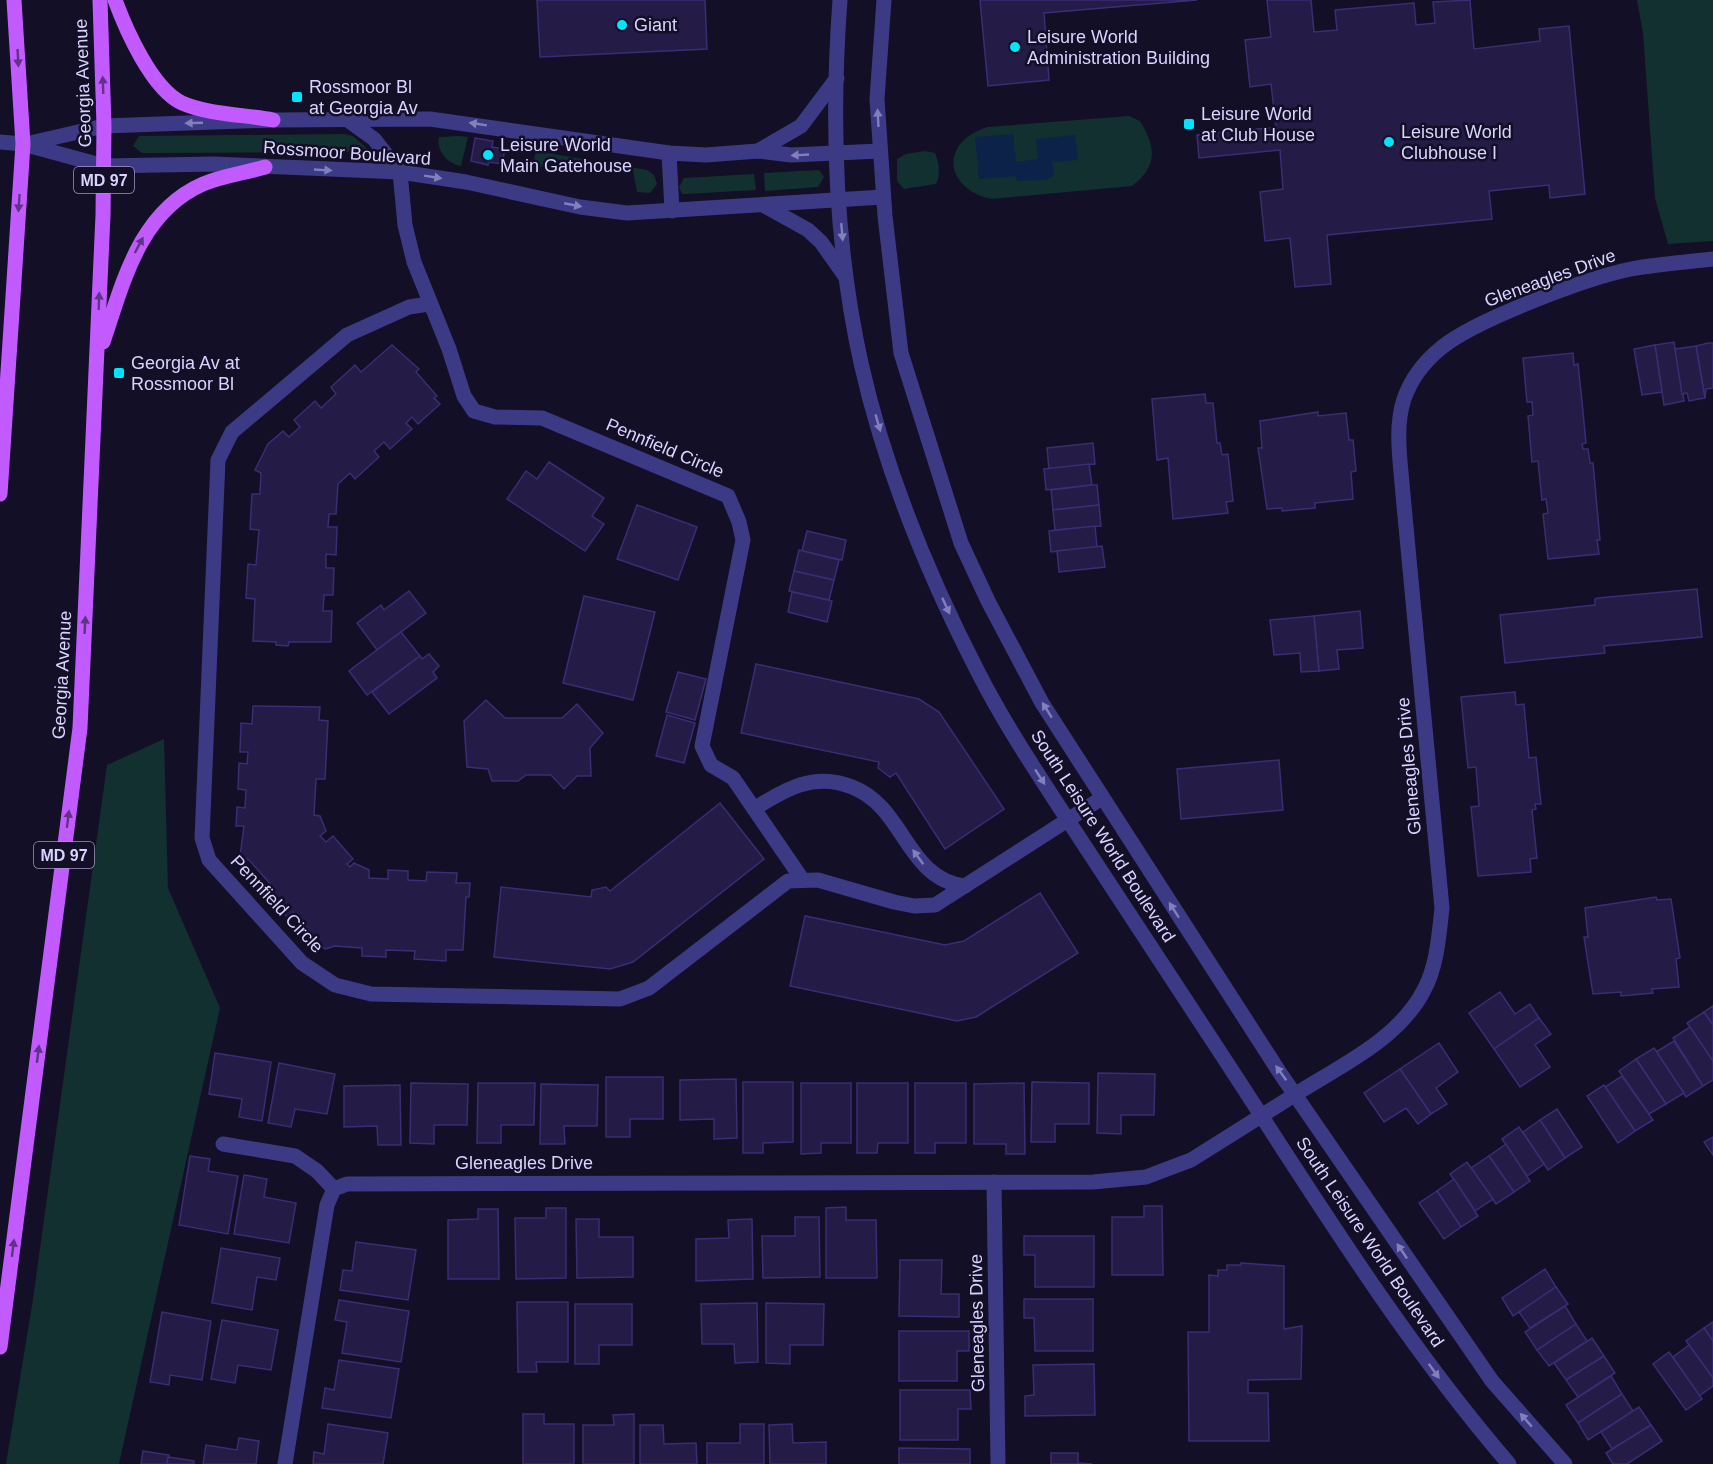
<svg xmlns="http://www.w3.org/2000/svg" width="1713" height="1464" viewBox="0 0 1713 1464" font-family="Helvetica,sans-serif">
<rect width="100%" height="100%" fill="#130f26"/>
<g fill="#12302f">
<polygon points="1637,0 1713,0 1713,241 1668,244 1655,198 1643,33"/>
<path d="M1129,116L1140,121C1156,147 1158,166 1132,186L991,199C943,188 940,141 988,127Z"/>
<polygon points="344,134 353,136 371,152 155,153 142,153 133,146 139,136"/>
<path d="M459,136L468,137L461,166C448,164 436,151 439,137Z"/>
<polygon points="536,151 647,170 654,175 657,184 650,193 637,192 633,171 555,159 531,172"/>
<path d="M925,151L935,153C939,163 941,174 936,184L904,189L897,181V159L906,154Z"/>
<polygon points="819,170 824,177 818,187 765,191 764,173"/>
<polygon points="754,174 756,190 686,194 682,194 679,187 684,178"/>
<polygon points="164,739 168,888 220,1008 119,1464 6,1464 33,1299 107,765"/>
</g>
<polygon fill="#0c2248" points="1013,134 1016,162 1038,159 1036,139 1075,135 1078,160 1054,162 1052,159 1054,176 1046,180 1017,181 1016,176 979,179 975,137"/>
<g fill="#241b47" stroke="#3b2d73" stroke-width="1.5">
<polygon points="537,0 705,0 707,49 540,57"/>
<polygon points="980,0 1197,0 1044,13 1049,80 988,86"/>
<polygon points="1267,0 1311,0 1314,32 1337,30 1335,10 1414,3 1416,25 1435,23 1433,2 1470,0 1474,49 1540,41 1539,29 1569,26 1585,194 1550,198 1549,185 1489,191 1492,219 1327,235 1331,284 1295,287 1290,238 1265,241 1260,192 1283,189 1280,150 1199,158 1197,135 1276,127 1271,84 1250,87 1245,40 1271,37"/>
<polygon points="475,138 493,141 492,147 505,149 502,164 489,162 488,165 471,161"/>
<polygon points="1674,342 1684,401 1664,405 1655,345"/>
<polygon points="1708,343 1713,343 1713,388 1706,389 1705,398 1696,346"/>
<polygon points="392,345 419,369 416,372 437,396 434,398 440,404 418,424 412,417 406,423 412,429 390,449 384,442 374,451 379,457 355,479 350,473 338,484 336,514 329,514 328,527 337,527 336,555 326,554 326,568 334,568 333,595 324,595 323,611 332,611 331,642 289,642 288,646 276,645 276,642 253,641 255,599 246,598 248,564 256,565 259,530 250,529 252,494 260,494 261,473 255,470 268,444 283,431 289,437 300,427 294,420 315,401 321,408 336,394 331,387 355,365 361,372"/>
<polygon points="1655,345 1662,392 1642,395 1634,349"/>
<polygon points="1696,346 1705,398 1689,401 1687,393 1682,394 1675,349"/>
<polygon points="1573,353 1574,365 1578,364 1582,402 1586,443 1582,444 1583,449 1588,449 1590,463 1593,463 1600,540 1597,540 1599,554 1548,559 1543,514 1548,513 1546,499 1542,500 1538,461 1532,462 1528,416 1533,415 1532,402 1527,402 1523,358"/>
<polygon points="1205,394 1206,403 1213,403 1217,443 1220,443 1222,455 1228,454 1233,501 1226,502 1228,513 1173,519 1168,458 1157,460 1152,399"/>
<polygon points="1318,412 1318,416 1346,413 1349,440 1353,440 1356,471 1351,472 1353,499 1315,503 1315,508 1282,511 1282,508 1267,509 1258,448 1262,448 1260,421"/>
<polygon points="1093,443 1095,464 1049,469 1047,448"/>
<polygon points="549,462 604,498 592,516 604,524 585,551 507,499 526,471 537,479"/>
<polygon points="1089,464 1092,485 1046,490 1044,469"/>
<polygon points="1092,485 1097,485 1099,505 1053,510 1051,490"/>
<polygon points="637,505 697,527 678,580 617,559"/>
<polygon points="1099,505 1101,526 1055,530 1053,510"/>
<polygon points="1095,526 1097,547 1051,552 1049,531"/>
<polygon points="807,531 846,540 842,560 802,551"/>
<polygon points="1102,546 1105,567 1059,572 1057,551"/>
<polygon points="799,550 839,560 834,580 794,571"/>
<polygon points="794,571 834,580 829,600 789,591"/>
<polygon points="1697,589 1702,637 1604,646 1605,653 1505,663 1500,615 1595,605 1595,599 1598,598"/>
<polygon points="409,591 426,613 377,650 357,623 381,605 384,610"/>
<polygon points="792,592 832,601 827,622 788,612"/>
<polygon points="584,596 655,612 633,700 563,683"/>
<polygon points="1360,611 1363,648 1337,650 1339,669 1319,671 1314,616"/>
<polygon points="1314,616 1319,671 1301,672 1300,653 1274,655 1270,620"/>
<polygon points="401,632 420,656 367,695 349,671"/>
<polygon points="429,654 439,666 433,672 437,678 389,714 372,692 420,656 422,659"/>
<polygon points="756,664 919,699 939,712 1004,809 945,849 896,773 890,777 878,768 879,762 741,733"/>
<polygon points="678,672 706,679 695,720 666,712"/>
<polygon points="1515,692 1516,705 1524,704 1529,758 1536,757 1541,804 1535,804 1536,809 1532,810 1537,858 1530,859 1531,872 1478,876 1471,807 1479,806 1476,767 1468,768 1461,697"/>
<polygon points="486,700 505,718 562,718 577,704 603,733 590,748 591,776 577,776 564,789 551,775 526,775 518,781 492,781 488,769 467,767 464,721"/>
<polygon points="253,706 320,707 319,720 328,721 325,779 316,779 314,815 320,816 326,831 320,836 326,842 333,836 353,859 347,864 350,867 354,863 369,870 369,878 388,879 388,870 408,871 408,880 426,881 427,872 457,873 456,883 470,883 469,897 466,897 463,950 446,950 446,961 414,959 415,951 386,950 386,957 362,956 362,948 334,946 326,949 316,945 314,936 293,912 287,917 267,894 274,888 249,860 240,856 244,826 236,826 237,807 245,808 246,790 238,789 239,763 247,764 248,752 240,752 241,723 252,724"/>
<polygon points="667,715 695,723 684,763 656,756"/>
<polygon points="1279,760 1283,810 1181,819 1177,769"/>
<polygon points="720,803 764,859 633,962 610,969 494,957 501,887 591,897 592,890 606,887 610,891"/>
<polygon points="1040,893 1078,953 976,1017 957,1021 790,986 805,916 945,945 964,941"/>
<polygon points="1656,897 1657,900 1671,899 1680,958 1676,959 1679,987 1652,989 1653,993 1621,996 1621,992 1593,994 1584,937 1588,937 1585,908"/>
<polygon points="1500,992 1515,1014 1530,1004 1539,1018 1494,1049 1469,1013"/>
<polygon points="1713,1006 1713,1025 1704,1012"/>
<polygon points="1704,1012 1713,1025 1713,1061 1687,1023"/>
<polygon points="1539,1018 1551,1034 1535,1045 1550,1067 1520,1087 1494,1049"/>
<polygon points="1690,1027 1713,1061 1713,1080 1703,1086 1673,1038"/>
<polygon points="1674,1041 1703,1086 1686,1097 1656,1052"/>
<polygon points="1439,1043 1458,1072 1436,1088 1447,1104 1431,1114 1400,1069"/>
<polygon points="1654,1048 1684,1093 1666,1104 1636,1059"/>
<polygon points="215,1053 271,1062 262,1121 239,1117 242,1099 209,1094"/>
<polygon points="1636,1059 1666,1104 1649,1114 1619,1071"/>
<polygon points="279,1063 335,1074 327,1114 295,1109 291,1127 268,1123"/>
<polygon points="1400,1069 1431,1114 1418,1124 1406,1108 1384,1122 1364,1093"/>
<polygon points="1098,1073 1155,1074 1154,1115 1121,1115 1121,1134 1097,1133"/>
<polygon points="1622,1076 1653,1120 1635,1131 1605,1087"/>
<polygon points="606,1077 663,1077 663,1119 630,1119 630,1137 606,1137"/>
<polygon points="736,1079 737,1138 714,1139 714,1119 680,1120 680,1080"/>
<polygon points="743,1082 793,1082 793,1142 763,1143 763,1153 743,1153"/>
<polygon points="1032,1082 1089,1083 1089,1124 1055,1124 1055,1142 1031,1142"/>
<polygon points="411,1083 468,1084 467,1125 434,1125 434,1144 410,1143"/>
<polygon points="478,1083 535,1083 534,1125 501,1125 501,1143 477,1143"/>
<polygon points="801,1083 851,1083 851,1143 821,1143 821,1153 801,1154"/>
<polygon points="857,1083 908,1083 908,1143 878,1143 877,1153 857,1153"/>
<polygon points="915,1083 966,1083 966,1143 935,1143 935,1153 915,1153"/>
<polygon points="1024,1083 1025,1154 1006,1154 1006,1144 974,1144 974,1084"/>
<polygon points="541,1084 598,1085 597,1126 564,1126 565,1144 540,1144"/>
<polygon points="400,1085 401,1145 378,1145 377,1126 344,1127 344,1086"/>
<polygon points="1604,1085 1635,1131 1618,1143 1587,1096"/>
<polygon points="1557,1109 1582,1147 1565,1158 1540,1120"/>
<polygon points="1540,1120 1565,1158 1548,1170 1523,1132"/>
<polygon points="1519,1127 1544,1164 1527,1176 1502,1139"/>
<polygon points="1713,1137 1713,1155 1704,1142"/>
<polygon points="1506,1144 1530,1181 1514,1192 1489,1156"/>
<polygon points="190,1156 210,1159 208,1171 238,1176 228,1234 179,1225"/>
<polygon points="1489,1156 1514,1192 1496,1204 1471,1168"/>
<polygon points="1467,1162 1493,1199 1475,1211 1450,1174"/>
<polygon points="244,1175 267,1179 264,1197 296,1203 289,1243 234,1234"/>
<polygon points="1454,1179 1478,1216 1461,1227 1437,1191"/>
<polygon points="1437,1191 1461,1227 1444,1239 1419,1203"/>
<polygon points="1144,1206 1162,1206 1163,1275 1112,1275 1112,1217 1144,1217"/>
<polygon points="846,1207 846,1220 876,1220 877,1278 826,1278 826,1208"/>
<polygon points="546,1208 566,1208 566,1278 516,1279 515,1218 546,1218"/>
<polygon points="478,1209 498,1209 499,1279 448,1279 448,1220 478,1219"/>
<polygon points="795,1217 819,1217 820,1277 763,1278 762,1236 795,1236"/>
<polygon points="576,1219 599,1219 599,1237 633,1237 633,1277 577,1278"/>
<polygon points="752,1219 753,1279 696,1281 696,1239 729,1238 728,1220"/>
<polygon points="1024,1236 1094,1236 1094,1287 1035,1287 1035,1255 1024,1255"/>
<polygon points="356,1242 416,1250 408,1300 340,1290 343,1270 352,1271"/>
<polygon points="221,1248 280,1258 276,1280 257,1277 252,1310 212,1303"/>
<polygon points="900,1260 942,1260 941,1294 959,1294 959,1317 899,1316"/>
<polygon points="1241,1263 1284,1266 1284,1329 1302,1326 1301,1379 1248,1380 1248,1393 1268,1393 1269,1441 1189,1441 1188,1332 1209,1332 1209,1275 1218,1276 1218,1270 1227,1270 1227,1265 1241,1265"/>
<polygon points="1545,1269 1556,1287 1513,1316 1502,1298"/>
<polygon points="1556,1287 1568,1304 1530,1328 1519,1312"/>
<polygon points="1024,1299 1093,1299 1093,1351 1035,1351 1034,1318 1024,1318"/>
<polygon points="339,1300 409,1311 401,1362 342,1353 347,1322 335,1320"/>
<polygon points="517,1302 568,1302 568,1362 536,1362 537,1372 518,1372"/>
<polygon points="757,1303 758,1362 735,1363 734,1344 702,1344 701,1304"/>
<polygon points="766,1303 824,1304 823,1345 790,1345 790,1364 766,1363"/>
<polygon points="575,1304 632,1304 632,1345 599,1345 599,1364 575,1364"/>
<polygon points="1565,1306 1576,1324 1537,1350 1525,1332"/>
<polygon points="162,1312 211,1321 202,1380 170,1375 169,1385 150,1382"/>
<polygon points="222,1320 278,1330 271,1370 238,1365 235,1383 211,1379"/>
<polygon points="1713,1322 1713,1341 1704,1328"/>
<polygon points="1576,1324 1587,1341 1549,1366 1537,1350"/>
<polygon points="1704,1328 1713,1341 1713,1378 1686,1341"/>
<polygon points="899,1331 969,1331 969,1351 957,1351 957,1381 899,1381"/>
<polygon points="1592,1338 1604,1356 1566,1380 1554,1363"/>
<polygon points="1689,1345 1713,1378 1713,1386 1699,1396 1673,1357"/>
<polygon points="1669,1352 1702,1399 1686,1410 1653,1364"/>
<polygon points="1604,1356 1615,1373 1578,1397 1566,1380"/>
<polygon points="339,1360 399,1369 391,1418 322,1408 325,1388 334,1390"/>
<polygon points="1094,1364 1095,1415 1025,1416 1025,1396 1034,1395 1033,1365"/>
<polygon points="1611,1376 1622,1394 1578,1423 1566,1405"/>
<polygon points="900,1390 970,1390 971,1409 958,1409 958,1440 900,1440"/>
<polygon points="1622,1394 1633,1411 1588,1440 1578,1423"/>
<polygon points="1639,1407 1651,1425 1612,1449 1601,1432"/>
<polygon points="523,1414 544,1414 544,1424 574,1424 574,1464 523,1464"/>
<polygon points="634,1414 634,1464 583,1464 583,1425 614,1425 613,1415"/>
<polygon points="328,1424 388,1433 383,1464 313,1464 314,1452 324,1454"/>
<polygon points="740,1424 764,1424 764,1464 707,1464 707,1443 740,1443"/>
<polygon points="792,1424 793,1443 826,1442 826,1464 770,1464 769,1425"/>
<polygon points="640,1425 663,1425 664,1444 696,1443 697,1464 640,1464"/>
<polygon points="1651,1425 1662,1441 1627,1464 1613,1464 1606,1453"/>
<polygon points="239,1438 259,1441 256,1464 203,1464 206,1445 237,1450"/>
<polygon points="899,1448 970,1449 970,1464 899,1464"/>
<polygon points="143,1451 169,1455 167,1464 141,1464"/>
<polygon points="1051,1453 1078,1453 1078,1463 1092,1464 1051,1464"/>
<polygon points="168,1457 194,1461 194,1464 167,1464"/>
</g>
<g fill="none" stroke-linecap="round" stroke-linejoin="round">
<g stroke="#3d3a85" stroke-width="15">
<polyline points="0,142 23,144"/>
<polyline points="400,172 405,225 414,262 449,349 464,396 474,411 495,417 542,418 728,496 739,522 743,540 702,746 711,765 733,778 802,879"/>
<polyline points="429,304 409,307 347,335 232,432 218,460 202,838 209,860 302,963 335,985 371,994 620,999 649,988 788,881 818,880 894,902 914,906 935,905 1102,798"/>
<path d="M754,809C785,789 814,772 852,787C905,807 906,879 965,886"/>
<polyline points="223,1144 295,1156 317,1171 334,1189"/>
<polyline points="994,1182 998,1464"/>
<polyline points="285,1464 327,1205 334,1189 347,1184 1093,1182 1146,1177 1191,1160 1296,1094"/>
</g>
<g stroke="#3d3a85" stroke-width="15">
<path d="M840,0C831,121 835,245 861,363C885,470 928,575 978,672C1006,727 1040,777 1073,828C1120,900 1167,972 1214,1043C1308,1186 1397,1334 1509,1464"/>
<polyline points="884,0 877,99 885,216 901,353 961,543 988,601 1042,703 1280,1073 1492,1381 1565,1464"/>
<polyline points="349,121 374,139 400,172"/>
<polyline points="23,144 104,166 213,164 400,172 466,182 580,207 627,213 883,197"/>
<polyline points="26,144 104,126 273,120 430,119 669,153 706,155 758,151 791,155 880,151"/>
<polyline points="758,151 801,126 837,78"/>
<polyline points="669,153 672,211"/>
<polyline points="763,205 808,230 821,242 845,276"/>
<path d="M1296,1094C1342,1065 1399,1039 1424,990C1437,966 1439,935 1442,908L1403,495C1401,465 1394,429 1404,399C1411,379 1425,361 1441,348C1475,320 1587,278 1631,269C1658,264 1686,262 1713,259"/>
</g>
<g stroke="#c25bff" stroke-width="15">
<path d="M115,0C126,30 152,89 182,103C206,114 247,115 273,120"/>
<path d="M103,342C123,283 139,212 203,184C222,176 245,173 265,167"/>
<polyline points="0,494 23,144 14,0"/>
<polyline points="0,1347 80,728 103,215 104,126 100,0"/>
</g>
</g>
<defs><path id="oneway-solid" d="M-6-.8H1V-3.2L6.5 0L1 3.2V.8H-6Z" transform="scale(1.5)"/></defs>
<g fill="#623188">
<use href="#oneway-solid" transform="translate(18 58) rotate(87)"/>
<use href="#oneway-solid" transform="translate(103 85) rotate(-92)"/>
<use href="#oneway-solid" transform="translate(19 203) rotate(94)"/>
<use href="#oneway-solid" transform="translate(139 245) rotate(-62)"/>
<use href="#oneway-solid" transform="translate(99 301) rotate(-88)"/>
<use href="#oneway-solid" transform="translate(85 625) rotate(-87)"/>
<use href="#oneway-solid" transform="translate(68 819) rotate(-83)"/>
<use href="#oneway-solid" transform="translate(38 1054) rotate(-83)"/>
<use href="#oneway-solid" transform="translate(13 1248) rotate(-83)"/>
</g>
<g fill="#837fbc">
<use href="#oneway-solid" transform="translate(878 118) rotate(-93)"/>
<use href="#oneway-solid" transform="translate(194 123) rotate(178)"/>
<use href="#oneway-solid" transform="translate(478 124) rotate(-171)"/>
<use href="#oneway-solid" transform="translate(800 155) rotate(177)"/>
<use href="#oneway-solid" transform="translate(323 170) rotate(3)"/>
<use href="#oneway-solid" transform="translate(433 177) rotate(9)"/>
<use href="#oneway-solid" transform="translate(573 205) rotate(11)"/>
<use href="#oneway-solid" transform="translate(842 232) rotate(85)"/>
<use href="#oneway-solid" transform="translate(878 423) rotate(74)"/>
<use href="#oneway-solid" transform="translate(946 606) rotate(65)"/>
<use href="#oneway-solid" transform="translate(1047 710) rotate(-122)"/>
<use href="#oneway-solid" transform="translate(1040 777) rotate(57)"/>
<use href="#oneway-solid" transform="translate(918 857) rotate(-126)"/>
<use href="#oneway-solid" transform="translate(1174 910) rotate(-123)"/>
<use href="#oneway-solid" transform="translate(1281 1073) rotate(-126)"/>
<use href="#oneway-solid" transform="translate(1402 1251) rotate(-124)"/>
<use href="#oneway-solid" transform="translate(1434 1371) rotate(54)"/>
<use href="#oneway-solid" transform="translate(1526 1420) rotate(-131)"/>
</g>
<g fill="#00e5ff" stroke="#130f26" stroke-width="2">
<circle cx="622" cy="25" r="6"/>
<circle cx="1015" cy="47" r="6"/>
<rect x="291" y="91" width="12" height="12" rx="3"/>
<rect x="1183" y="118" width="12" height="12" rx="3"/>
<circle cx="1389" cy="142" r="6"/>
<circle cx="488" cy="155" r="6"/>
<rect x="113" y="367" width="12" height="12" rx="3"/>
</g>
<g text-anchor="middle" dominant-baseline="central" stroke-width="5" stroke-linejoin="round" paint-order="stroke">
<g fill="#130f26" stroke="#9e99be" stroke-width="1.5">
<rect x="74" y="167" width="60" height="26" rx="4.5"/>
<rect x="34" y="842" width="60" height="26" rx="4.5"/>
</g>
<g font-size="16" font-weight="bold" fill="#d9d4ff">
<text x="104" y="180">MD 97</text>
<text x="64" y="855">MD 97</text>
</g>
<g font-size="18" fill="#d9d4ff" stroke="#130f26" text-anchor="start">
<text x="634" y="25">Giant</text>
<text x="1027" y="37">Leisure World<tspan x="1027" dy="21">Administration Building</tspan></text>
<text x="309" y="87">Rossmoor Bl<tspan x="309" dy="21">at Georgia Av</tspan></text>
<text x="1201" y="114">Leisure World<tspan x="1201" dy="21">at Club House</tspan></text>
<text x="1401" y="132">Leisure World<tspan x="1401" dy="21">Clubhouse I</tspan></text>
<text x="500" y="145">Leisure World<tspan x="500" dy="21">Main Gatehouse</tspan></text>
<text x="131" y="363">Georgia Av at<tspan x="131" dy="21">Rossmoor Bl</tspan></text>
</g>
<g font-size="18" fill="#d9d4ff" stroke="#130f26">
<text transform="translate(83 83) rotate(-92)">Georgia Avenue</text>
<text transform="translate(347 153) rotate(4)">Rossmoor Boulevard</text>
<text transform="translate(1550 278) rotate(-20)">Gleneagles Drive</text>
<text transform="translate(665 448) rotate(23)">Pennfield Circle</text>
<text transform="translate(62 675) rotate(-87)">Georgia Avenue</text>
<text transform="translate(1409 766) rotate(-95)">Gleneagles Drive</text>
<text transform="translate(1103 836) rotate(57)">South Leisure World Boulevard</text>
<text transform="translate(277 904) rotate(47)">Pennfield Circle</text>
<text x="524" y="1163">Gleneagles Drive</text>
<text transform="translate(1370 1242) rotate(56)">South Leisure World Boulevard</text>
<text transform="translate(977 1323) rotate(-91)">Gleneagles Drive</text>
</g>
</g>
</svg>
